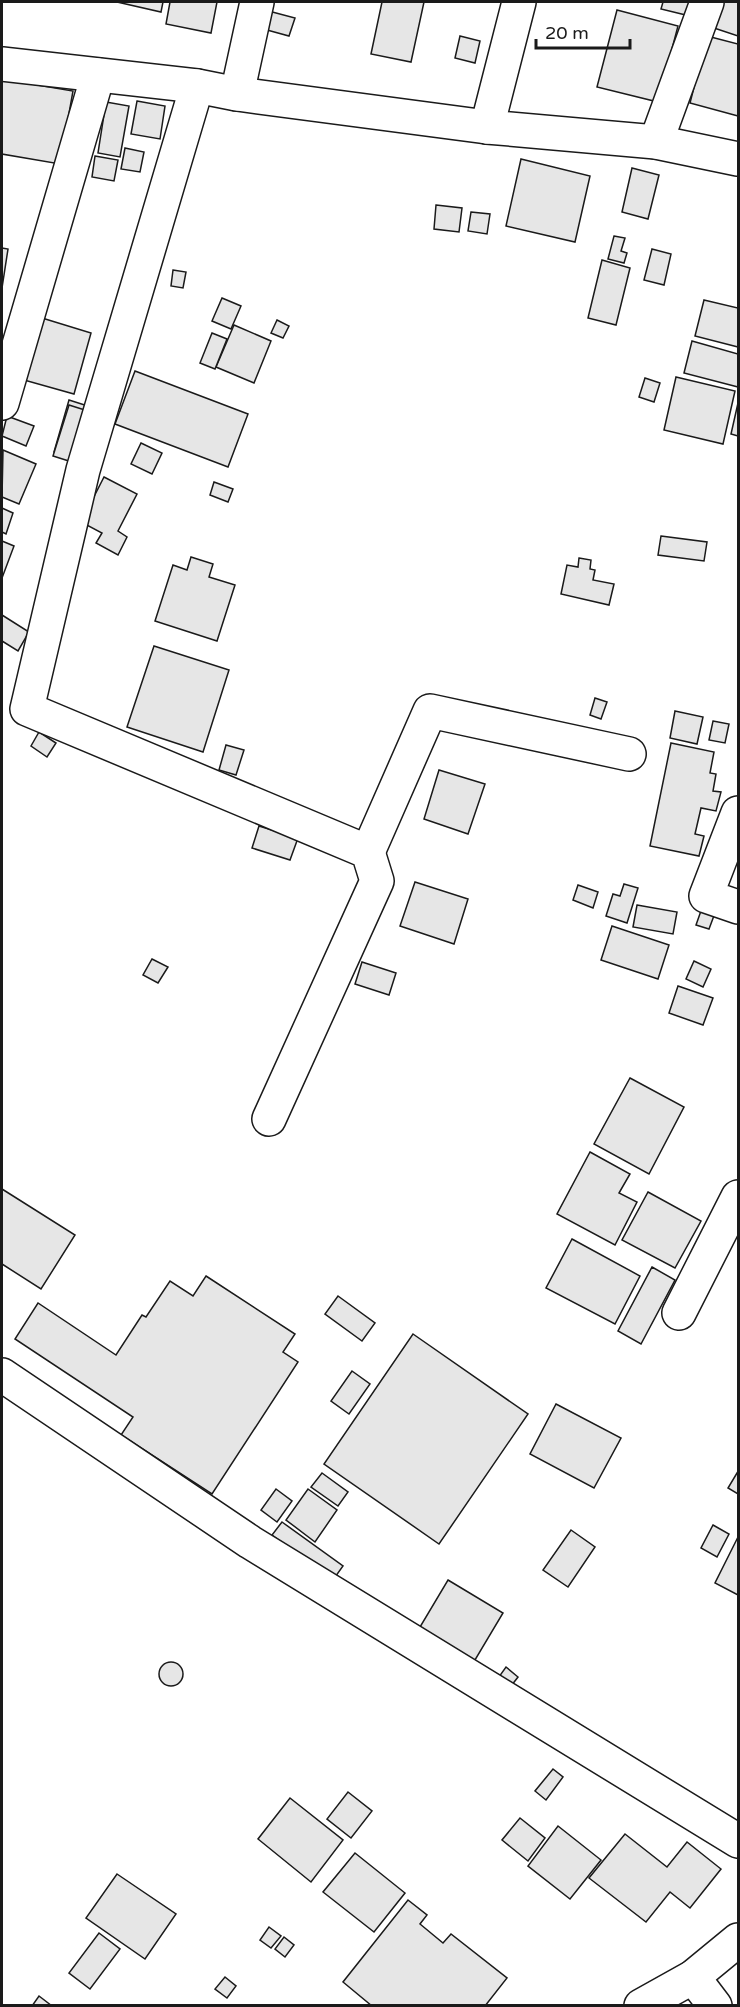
<svg xmlns="http://www.w3.org/2000/svg" width="740" height="2007" viewBox="0 0 740 2007" font-family="'Varela Round',sans-serif">
<rect width="100%" height="100%" fill="#fff"/>
<g fill="#e6e6e6" stroke="#1a1a1a" stroke-width="1.5">
<polygon points="117,2 163,2 161,12"/>
<polygon points="170,2 217,2 211,33 166,24"/>
<polygon points="382,2 424,2 411,62 371,54"/>
<polygon points="663,2 697,2 694,17 661,9"/>
<polygon points="722,2 738,2 738,36 714,28"/>
<polygon points="261,9 295,18 289,36 256,27"/>
<polygon points="617,10 678,26 658,102 597,87"/>
<polygon points="460,36 480,41 475,63 455,58"/>
<polygon points="707,36 738,44 738,116 690,103"/>
<polygon points="2,79 73,91 60,164 2,154"/>
<polygon points="137,101 165,106 160,139 131,134"/>
<polygon points="106,102 129,106 120,157 98,153"/>
<polygon points="125,148 144,152 140,172 121,169"/>
<polygon points="95,156 118,160 114,181 92,177"/>
<polygon points="521,159 590,176 575,242 506,226"/>
<polygon points="632,168 659,175 648,219 622,212"/>
<polygon points="436,205 462,208 459,232 434,229"/>
<polygon points="471,212 490,214 487,234 468,231"/>
<polygon points="614,236 625,238 621,251 627,253 624,263 608,259"/>
<polygon points="2,248 8,249 2,288"/>
<polygon points="652,249 671,254 664,285 644,280"/>
<polygon points="602,260 630,268 616,325 588,318"/>
<polygon points="173,270 186,272 183,288 171,286"/>
<polygon points="222,298 241,306 231,329 212,321"/>
<polygon points="704,300 738,308 738,347 695,336"/>
<polygon points="42,318 91,333 74,394 24,380"/>
<polygon points="277,320 289,326 283,338 271,333"/>
<polygon points="234,325 271,341 254,383 216,367"/>
<polygon points="212,333 227,339 215,369 200,363"/>
<polygon points="692,341 738,354 738,387 684,373"/>
<polygon points="135,371 248,414 228,467 115,424"/>
<polygon points="676,377 735,391 723,444 664,430"/>
<polygon points="645,378 660,383 654,402 639,397"/>
<polygon points="69,400 91,407 76,458 54,452"/>
<polygon points="738,403 738,436 731,434"/>
<polygon points="69,405 88,411 72,462 53,456"/>
<polygon points="7,416 34,426 26,446 2,436"/>
<polygon points="141,443 162,453 152,474 131,464"/>
<polygon points="3,450 36,464 19,504 2,497"/>
<polygon points="104,477 137,494 118,531 127,537 118,555 96,543 102,533 81,522"/>
<polygon points="214,482 233,489 228,502 210,495"/>
<polygon points="2,508 13,513 6,534 2,532"/>
<polygon points="661,536 707,542 704,561 658,555"/>
<polygon points="2,541 14,546 2,578"/>
<polygon points="191,557 213,564 209,577 235,585 217,641 155,621 173,565 187,570"/>
<polygon points="579,558 591,560 590,569 595,570 593,580 614,584 609,605 561,594 567,565 578,567"/>
<polygon points="2,615 29,632 18,651 2,641"/>
<polygon points="154,646 229,670 203,752 127,727"/>
<polygon points="595,698 607,702 601,719 590,715"/>
<polygon points="675,711 703,717 697,744 670,738"/>
<polygon points="713,721 729,724 725,743 709,740"/>
<polygon points="39,732 56,743 47,757 31,746"/>
<polygon points="671,743 714,752 710,773 716,774 713,791 721,792 716,811 701,808 695,834 704,836 699,856 650,846"/>
<polygon points="226,745 244,750 236,775 219,770"/>
<polygon points="439,770 485,784 468,834 424,819"/>
<polygon points="259,826 298,838 290,860 252,848"/>
<polygon points="415,882 468,899 454,944 400,926"/>
<polygon points="624,884 638,888 627,923 606,916 613,894 620,896"/>
<polygon points="578,885 598,892 593,908 573,900"/>
<polygon points="637,905 677,912 673,934 633,927"/>
<polygon points="702,908 715,913 709,929 696,925"/>
<polygon points="612,926 669,945 658,979 601,960"/>
<polygon points="152,959 168,967 158,983 143,975"/>
<polygon points="694,961 711,969 703,987 686,979"/>
<polygon points="362,962 396,973 389,995 355,984"/>
<polygon points="678,986 713,998 703,1025 669,1013"/>
<polygon points="630,1078 684,1107 649,1174 594,1144"/>
<polygon points="590,1152 630,1174 619,1193 637,1202 615,1245 557,1214"/>
<polygon points="2,1189 75,1235 41,1289 2,1264"/>
<polygon points="648,1192 701,1221 675,1268 622,1240"/>
<polygon points="572,1239 640,1276 615,1324 546,1288"/>
<polygon points="652,1267 675,1280 641,1344 618,1331"/>
<polygon points="206,1276 295,1334 283,1352 298,1362 212,1494 121,1435 133,1417 15,1339 38,1303 116,1355 142,1315 146,1317 170,1281 193,1296"/>
<polygon points="338,1296 375,1323 362,1341 325,1314"/>
<polygon points="413,1334 528,1414 439,1544 324,1464"/>
<polygon points="352,1371 370,1384 349,1414 331,1401"/>
<polygon points="556,1404 621,1438 594,1488 530,1454"/>
<polygon points="322,1473 348,1492 338,1506 311,1487"/>
<polygon points="737,1473 738,1474 738,1494 728,1488"/>
<polygon points="276,1489 292,1501 277,1522 261,1510"/>
<polygon points="308,1489 337,1510 315,1542 286,1520"/>
<polygon points="282,1522 343,1566 333,1580 272,1535"/>
<polygon points="713,1525 729,1534 717,1557 701,1548"/>
<polygon points="571,1530 595,1547 568,1587 543,1570"/>
<polygon points="738,1537 738,1595 715,1583"/>
<polygon points="448,1580 503,1613 472,1665 417,1632"/>
<circle cx="171" cy="1674" r="12"/>
<polygon points="506,1667 518,1677 508,1690 496,1681"/>
<polygon points="553,1769 563,1777 546,1800 535,1791"/>
<polygon points="348,1792 372,1811 351,1838 327,1819"/>
<polygon points="290,1798 343,1840 311,1882 258,1839"/>
<polygon points="520,1818 545,1838 528,1861 502,1840"/>
<polygon points="558,1826 601,1860 570,1899 528,1866"/>
<polygon points="625,1834 667,1867 687,1842 721,1869 690,1908 670,1892 646,1922 589,1878"/>
<polygon points="355,1853 405,1893 374,1932 323,1892"/>
<polygon points="117,1874 176,1914 145,1959 86,1918"/>
<polygon points="408,1900 427,1915 420,1924 443,1943 451,1934 507,1978 485,2006 372,2006 343,1982"/>
<polygon points="269,1927 281,1936 271,1948 260,1940"/>
<polygon points="99,1933 120,1949 90,1989 69,1973"/>
<polygon points="284,1937 294,1945 285,1957 275,1949"/>
<polygon points="225,1977 236,1986 227,1998 215,1989"/>
<polygon points="39,1996 52,2006 32,2006"/>
</g>
<g fill="none" stroke-linecap="round" stroke-linejoin="round">
<g stroke="#1a1a1a" stroke-width="36">
<g id="minor">
<polyline points="2,64 197,86 237,94 487,127 656,142 738,159"/>
<polyline points="197,86 83,470 27,709 368,852 377,881 269,1119"/>
<polyline points="237,94 257,2"/>
<polyline points="487,127 519,2"/>
<polyline points="656,142 707,2"/>
<polyline points="2,403 98,75"/>
<polyline points="738,813 706,896 738,907"/>
<polyline points="368,852 430,711 629,754"/>
<polyline points="679,1313 738,1197"/>
<polyline points="2,1375 250,1542 738,1841"/>
<polyline points="693,1977 715,2006"/>
<polyline points="641,2006 693,1977 738,1940"/>
</g>
</g>
<use href="#minor" stroke="#fff" stroke-width="33"/>
</g>
<rect width="740" height="2007" fill="none" stroke="#1a1a1a" stroke-width="6"/>
<path d="M536 39v9h94v-9" fill="none" stroke="#1a1a1a" stroke-width="3"/>
<text x="545" y="39" font-size="18" fill="#1a1a1a" stroke="#ffffff" stroke-width="4.5" paint-order="stroke">20 m</text>
</svg>
